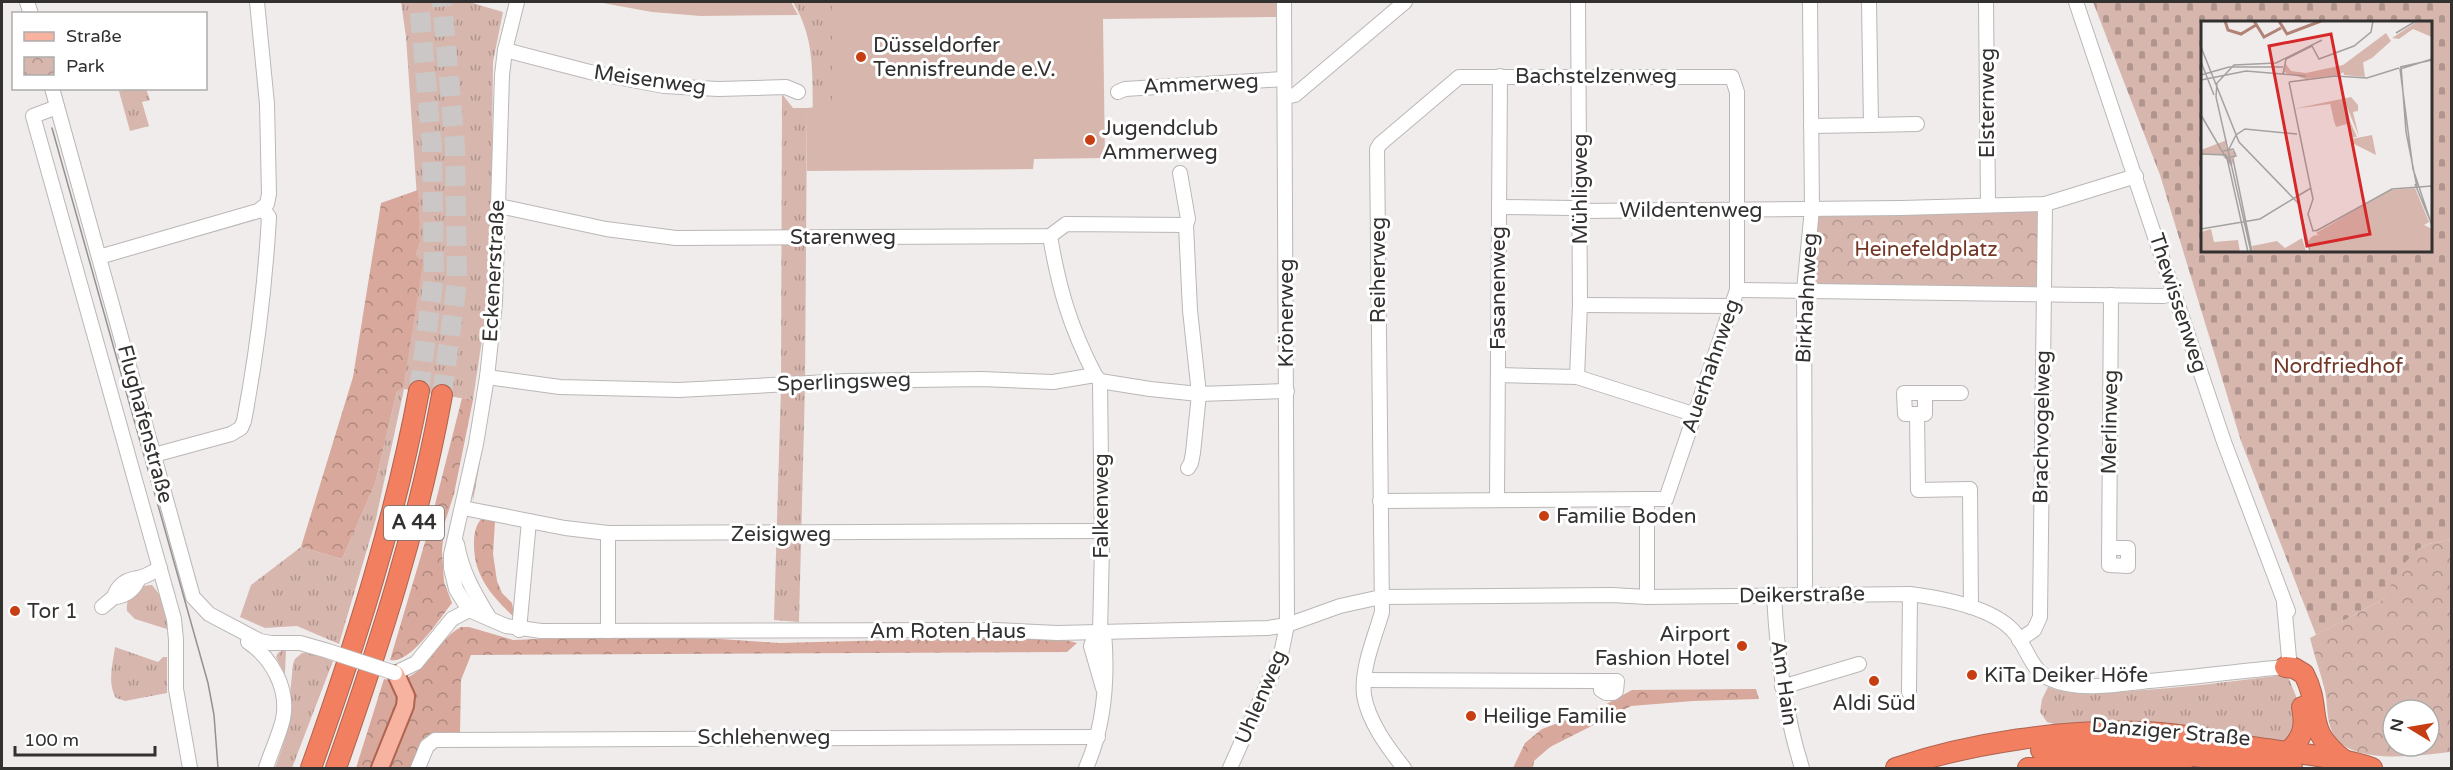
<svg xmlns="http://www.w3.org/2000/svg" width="2453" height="770" viewBox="0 0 2453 770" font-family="'Varela Round',sans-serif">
<defs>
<pattern id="grass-tufts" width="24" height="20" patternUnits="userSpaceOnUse" patternTransform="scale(1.5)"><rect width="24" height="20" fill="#d7b7ad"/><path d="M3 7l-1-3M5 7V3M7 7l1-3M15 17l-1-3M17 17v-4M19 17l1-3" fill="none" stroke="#af958d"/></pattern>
<pattern id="forest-crowns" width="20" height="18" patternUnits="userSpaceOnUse" patternTransform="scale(1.5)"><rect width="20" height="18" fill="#d7a89b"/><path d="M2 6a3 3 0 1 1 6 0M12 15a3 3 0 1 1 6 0" fill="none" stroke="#af897f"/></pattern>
<pattern id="cemetery-stones" width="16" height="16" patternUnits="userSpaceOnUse" patternTransform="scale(1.5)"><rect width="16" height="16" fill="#d7b7ad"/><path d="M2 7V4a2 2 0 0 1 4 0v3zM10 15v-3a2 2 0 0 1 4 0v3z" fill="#af958d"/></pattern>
<pattern id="park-crowns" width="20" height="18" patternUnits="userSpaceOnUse" patternTransform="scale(1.5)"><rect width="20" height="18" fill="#d7b7ad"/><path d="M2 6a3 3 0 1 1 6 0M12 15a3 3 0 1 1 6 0" fill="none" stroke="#af958d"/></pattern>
</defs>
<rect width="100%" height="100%" fill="#f0eceb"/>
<g fill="url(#grass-tufts)">
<polygon points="401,2 469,2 503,12 493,62 491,239 484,326 473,400 404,389 376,519 339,644 297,626 265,628 240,617 251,585 301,547 342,559 375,484 397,391 416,255 420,242 406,37"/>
<path d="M793,2H835L833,113L813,112C812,70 815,39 793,2Z"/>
<polygon points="128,89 146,89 150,100 142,102 149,126 130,131 119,91"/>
<polygon points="782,94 793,108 807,108 805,386 799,622 774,620 781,388"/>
<polygon points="493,388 473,501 472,491 490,392"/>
<path d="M152,585L162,598L170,630L135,619L127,611C125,596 137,585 152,585Z"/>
<path d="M115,647L158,662L163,657H167V693L125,701L116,698C107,683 113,663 115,647Z"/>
<polygon points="286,650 285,673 284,673 276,657 279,652"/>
<polygon points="302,653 309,653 333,661 292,768 275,768 286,736 293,664 295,659"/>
<path d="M2275,676H2283L2289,679L2296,696L2300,726L2287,747L2061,726L2047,722L2040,712L2042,699L2048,687C2074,697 2103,693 2131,691C2179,688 2227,682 2275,676Z"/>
</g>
<g fill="url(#forest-crowns)">
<polygon points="418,190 420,242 416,255 423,263 403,388 397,391 375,484 342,559 301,547 353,377 381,203"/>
<path d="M462,398L473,400L454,494L445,522L442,550L444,582L452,603C440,618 410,665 390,660L428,532Z"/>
<path d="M482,518L495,521L493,554L497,581L502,593L512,603L515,618C493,597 474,577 474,545C474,534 475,526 482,518Z"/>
<path d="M461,627H469L513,640L612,636L720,639L779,643L1051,636L1077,643L1067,652L471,655L461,680L460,734C421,734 425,733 411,768H356L384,679C423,689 433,641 461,627Z"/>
<polygon points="1756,689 1759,699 1693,701 1631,706 1550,747 1534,761 1533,768 1513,768 1525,743 1542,729 1601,707 1632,690"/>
</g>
<path fill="url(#cemetery-stones)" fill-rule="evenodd" d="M2093,2H2451V539L2429,544L2418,549L2384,599L2316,635L2241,441L2160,175ZM2202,22H2430V250H2202Z"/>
<g fill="url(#park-crowns)" fill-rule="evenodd">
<polygon points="2037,211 2037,287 1812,284 1818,213"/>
<path d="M2451,539V752C2420,755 2345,768 2331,729C2326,715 2328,701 2324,687C2320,671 2314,655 2310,638L2384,599L2399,569L2418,549L2429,544ZM2393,710H2429V746H2393Z"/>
</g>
<g fill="#d7b7ad">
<polygon points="597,2 791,2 798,15 701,16 652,12"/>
<polygon points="835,2 1276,2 1276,17 1103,19 1105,158 1034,159 1033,169 807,171 807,108 832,105 832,8 835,6"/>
</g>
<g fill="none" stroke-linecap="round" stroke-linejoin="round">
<g stroke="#cac7c6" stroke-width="20" stroke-dasharray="20 10" stroke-linecap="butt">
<polyline points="419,391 434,276 432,147 419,2"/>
<polyline points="442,395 457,282 455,146 442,2"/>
</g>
<g stroke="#bab7b6" stroke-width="16">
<g id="minor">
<polyline points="27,2 31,14"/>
<path d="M517,2L505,50L502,75L495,303L487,377L476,444L451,555V568L456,589L469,610L506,626L541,631L995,630L1057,633L1268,628L1287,625L1340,606L1381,597L1612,595L1647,597L1910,594C1941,598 1994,607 2015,633C2027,648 2031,670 2050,679C2078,692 2119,684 2149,681C2195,677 2240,671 2285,667L2289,658L2284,603"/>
<polyline points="1986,2 1988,205"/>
<polyline points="2076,2 2224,442 2288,611"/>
<polyline points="505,50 590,72 664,86 718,89 786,87 798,92"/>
<polyline points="52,88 193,597 209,614 260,641 271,643 300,643 328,651"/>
<polyline points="1118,92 1125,89 1284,79"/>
<polyline points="1285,97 1295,95 1405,2"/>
<polyline points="57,107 33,116 174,619 176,640 176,689 190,768"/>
<polyline points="1871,125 1917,124"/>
<polyline points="1811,126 1871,125 1869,2"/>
<polyline points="1180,173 1188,219 1186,225 1190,310 1199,394 1193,453 1191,463 1188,468"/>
<polyline points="499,206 606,229 676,238 1050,236 1066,224 1186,225"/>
<polyline points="1499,207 1572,208 1580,211 1901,208 2045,204 2136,176"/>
<path d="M1050,236C1059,289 1070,327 1095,375L1100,381L1150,389L1199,394L1287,391"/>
<polyline points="99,257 258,211 267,204 269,194 267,104 257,2"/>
<polyline points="1737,290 2163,296 2174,294"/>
<polyline points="1580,305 1732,306"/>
<polyline points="1498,375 1577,377 1693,414"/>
<polyline points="487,377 560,387 679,390 847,381 982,379 1053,382 1095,375"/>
<polyline points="1577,377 1580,305 1578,2"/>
<polyline points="1961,393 1925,393 1925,414 1917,414 1918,490 1970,489 1971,607"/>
<polyline points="1917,414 1905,414 1904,393 1925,393"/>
<path d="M154,455L231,434L241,428L244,421C257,353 265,286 269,217L263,209"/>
<polyline points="1497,500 1500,76"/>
<polyline points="1380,501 1647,499"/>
<polyline points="463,508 565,528 608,533 1102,531"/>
<polyline points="608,533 608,631"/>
<path d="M457,544C462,573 475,594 490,619"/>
<polyline points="2109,548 2128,548 2128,566 2109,565 2111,295"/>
<path d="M1774,595C1777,655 1784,711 1802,768"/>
<polyline points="1805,595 1804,290 1812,209 1810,2"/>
<path d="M114,597C118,584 126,580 138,578C146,577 154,571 160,568"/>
<path d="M102,607L114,597C125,597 135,589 139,578"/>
<polyline points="519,630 529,521"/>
<polyline points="1096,632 1091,646 1103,688"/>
<polyline points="1100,632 1102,547 1100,381"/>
<polyline points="2019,640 2034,630 2040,617 2045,204"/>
<path d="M248,642C272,658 289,689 283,719C279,736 271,752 266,768"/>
<polyline points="395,673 416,663 452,619 469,610"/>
<polyline points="1365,680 1601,681 1601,690 1606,693 1613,693 1616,691 1617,681 1601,681"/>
<polyline points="1782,687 1859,664"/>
<polyline points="1909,692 1910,594"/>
<polyline points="418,768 427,746 435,740 1098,737"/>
<path d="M1086,768C1105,725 1108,678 1104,632"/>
<polyline points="1230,768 1281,654 1287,625 1284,2"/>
<path d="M1404,768C1388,748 1368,721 1364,695C1361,668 1375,637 1382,612L1377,149L1380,144L1459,77H1732L1737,92V290L1666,499H1647V597"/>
</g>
</g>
<g stroke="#ae644f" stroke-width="20">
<polyline id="major" points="380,768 405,706 406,696 396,674"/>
</g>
<g stroke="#ae644f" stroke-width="22">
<g id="highway">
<path d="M2285,667L2294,668L2304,674C2324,713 2301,727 2345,761"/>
<polyline points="2041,750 2129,748 2292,768"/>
<path d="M2288,752C2303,738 2306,727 2302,707"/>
<path d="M311,768C355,645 395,520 419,391"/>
<path d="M336,768C379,646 419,523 442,395"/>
<path d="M1896,768C1970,743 2064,729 2143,732C2183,733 2225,743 2265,749C2295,753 2346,758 2372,768"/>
<polyline points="2028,768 2127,766 2182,768"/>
</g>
</g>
<use href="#minor" stroke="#fff" stroke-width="14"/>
<use href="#major" stroke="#f7b2a0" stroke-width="16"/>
<use href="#highway" stroke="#f17f60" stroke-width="20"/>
<polyline stroke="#949190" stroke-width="1.5" points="52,128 208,683 214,715 218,768"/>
<g stroke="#bab7b6" stroke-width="16" stroke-linecap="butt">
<polyline id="minor-bridge" points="328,651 395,673"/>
</g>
<use href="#minor-bridge" stroke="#fff" stroke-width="14"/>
</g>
<g fill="#c63e12" stroke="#fff" stroke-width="2">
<circle cx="861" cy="57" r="6"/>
<circle cx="1090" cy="140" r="6"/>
<circle cx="1544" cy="516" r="6"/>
<circle cx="15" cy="611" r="6"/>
<circle cx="1742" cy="646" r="6"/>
<circle cx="1972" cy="675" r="6"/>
<circle cx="1874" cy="681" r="6"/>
<circle cx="1471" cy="716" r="6"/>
</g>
<g text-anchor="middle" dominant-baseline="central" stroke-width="6" stroke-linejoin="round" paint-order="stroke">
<rect fill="#fff" stroke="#706f6e" stroke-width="1.5" x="384" y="506" width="60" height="34" rx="4.5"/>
<g font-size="20" font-weight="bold" fill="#323130">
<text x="414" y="523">A 44</text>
</g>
<g font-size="21" fill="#323130" stroke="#fff" text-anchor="start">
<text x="873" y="45">Düsseldorfer<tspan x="873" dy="24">Tennisfreunde e.V.</tspan></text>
<text x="1102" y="128">Jugendclub<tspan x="1102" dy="24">Ammerweg</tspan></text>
<text x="1556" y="516">Familie Boden</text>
<text x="27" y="611">Tor 1</text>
<text x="1730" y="634" text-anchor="end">Airport<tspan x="1730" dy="24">Fashion Hotel</tspan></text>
<text x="1984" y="675">KiTa Deiker Höfe</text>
<text x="1874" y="703" text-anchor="middle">Aldi Süd</text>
<text x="1483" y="716">Heilige Familie</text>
</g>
<g font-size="21" fill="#323130" stroke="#fff">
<text x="1596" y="76">Bachstelzenweg</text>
<text transform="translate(650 80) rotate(8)">Meisenweg</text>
<text transform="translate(1201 84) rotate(-3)">Ammerweg</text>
<text transform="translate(1987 103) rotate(-90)">Elsternweg</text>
<text transform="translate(1580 189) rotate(-90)">Mühligweg</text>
<text x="1691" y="210">Wildentenweg</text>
<text x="843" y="237">Starenweg</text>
<text transform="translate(1378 270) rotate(-90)">Reiherweg</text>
<text transform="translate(494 271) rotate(-87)">Eckenerstraße</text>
<text transform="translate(1498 288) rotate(-90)">Fasanenweg</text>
<text transform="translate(1807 298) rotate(-87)">Birkhahnweg</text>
<text transform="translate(2178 303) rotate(72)">Thewissenweg</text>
<text transform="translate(1286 313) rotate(-90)">Krönerweg</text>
<text transform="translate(1711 366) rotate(-71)">Auerhahnweg</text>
<text transform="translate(844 382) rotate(-2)">Sperlingsweg</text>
<text transform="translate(2110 422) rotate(-89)">Merlinweg</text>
<text transform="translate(145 424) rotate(75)">Flughafenstraße</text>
<text transform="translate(2042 427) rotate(-89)">Brachvogelweg</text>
<text transform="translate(1101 506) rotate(-90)">Falkenweg</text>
<text x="781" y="534">Zeisigweg</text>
<text transform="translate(1802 595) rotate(-1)">Deikerstraße</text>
<text x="948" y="631">Am Roten Haus</text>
<text transform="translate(1784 683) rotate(82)">Am Hain</text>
<text transform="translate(1261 697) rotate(-67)">Uhlenweg</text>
<text transform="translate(2171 732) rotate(5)">Danziger Straße</text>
<text x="764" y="737">Schlehenweg</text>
</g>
<g font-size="21" fill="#733727" stroke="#fff">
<text x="1926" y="249">Heinefeldplatz</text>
<text x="2338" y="366">Nordfriedhof</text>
</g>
</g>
<g transform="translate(2201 21)">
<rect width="231" height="231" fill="#f0eceb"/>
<path d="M185,12L190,20L171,37L137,54L105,58L83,51L84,42L90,50L105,52L142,44ZM150,76L157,84V90L152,91L158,116L144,81L92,88ZM26,119L25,126L35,132L31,144L21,134H0V129Z" fill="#d7b7ad"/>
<path d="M214,167L228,201L223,204L231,208V231L122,230L125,221L115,212L189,169Z" fill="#d7b7ad"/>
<path d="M217,0H231V16L212,8L198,18L191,17ZM10,208L13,221L37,219L39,231H0V211ZM107 223a9 9 0 1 1 18 0a9 9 0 1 1-18 0ZM101,217L105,230L52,231L51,225L76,220L84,227Z" fill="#d7b7ad"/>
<path d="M162,41L164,56L143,54L142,50ZM145,81L149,100L156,116L149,117L146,103L135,106L133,100L129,82ZM171,114L175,134L151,122L150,118Z" fill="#d7b7ad"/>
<path fill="none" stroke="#b08376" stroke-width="3" d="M24,0L27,9L40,13L55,4M53,0L63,16L80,7M78,0L86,13L120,0"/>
<path fill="none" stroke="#a4a1a0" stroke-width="1.5" d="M195,12L215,0M0,26L38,121L98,183L109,231M231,38L199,48L212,148L231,205M0,41L13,74M200,45L205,111L216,166M63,46H82M199,46L231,39M82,53L85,38L111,25L118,38L153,25L170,11L172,0M0,54L28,46H63M0,59L45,50L105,55M88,61L112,178L107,193L112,210L117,209M88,61L134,55L166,57L198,47M0,94L25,137L35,135L32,128L22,130M28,128L35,114L44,108L96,113M0,133L25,134L31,146M26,137L47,231M32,138L51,231M214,163L231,204M0,208L59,198L110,167M115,210L191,168L231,165M50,231L15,76L16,62L33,44L75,42L121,19"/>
<path fill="#d62828" fill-opacity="0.15" stroke="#d62828" stroke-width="3" d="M130,13L169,213L106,225L68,25Z"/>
<rect width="231" height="231" fill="none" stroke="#323130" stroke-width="3"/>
</g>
<rect width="2453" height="770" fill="none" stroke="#323130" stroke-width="6"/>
<rect x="12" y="12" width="195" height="78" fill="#ffffff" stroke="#adadac" stroke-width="1.5"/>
<rect x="24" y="32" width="30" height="9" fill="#f7b2a0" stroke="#adadac" stroke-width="1.5"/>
<text x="66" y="42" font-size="18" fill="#323130">Straße</text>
<rect x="24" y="57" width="30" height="18" fill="url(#park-crowns)" stroke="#adadac" stroke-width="1.5"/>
<text x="66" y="72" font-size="18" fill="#323130">Park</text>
<g transform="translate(2411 728) rotate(281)"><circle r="28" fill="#ffffff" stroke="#adadac" stroke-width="1.5"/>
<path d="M0-4.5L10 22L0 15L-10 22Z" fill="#c63e12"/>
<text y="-9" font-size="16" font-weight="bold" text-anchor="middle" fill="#323130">N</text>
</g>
<path d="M15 746v9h140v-9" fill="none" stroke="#323130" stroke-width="3"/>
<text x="24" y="746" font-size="18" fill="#323130" stroke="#ffffff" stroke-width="4.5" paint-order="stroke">100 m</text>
</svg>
